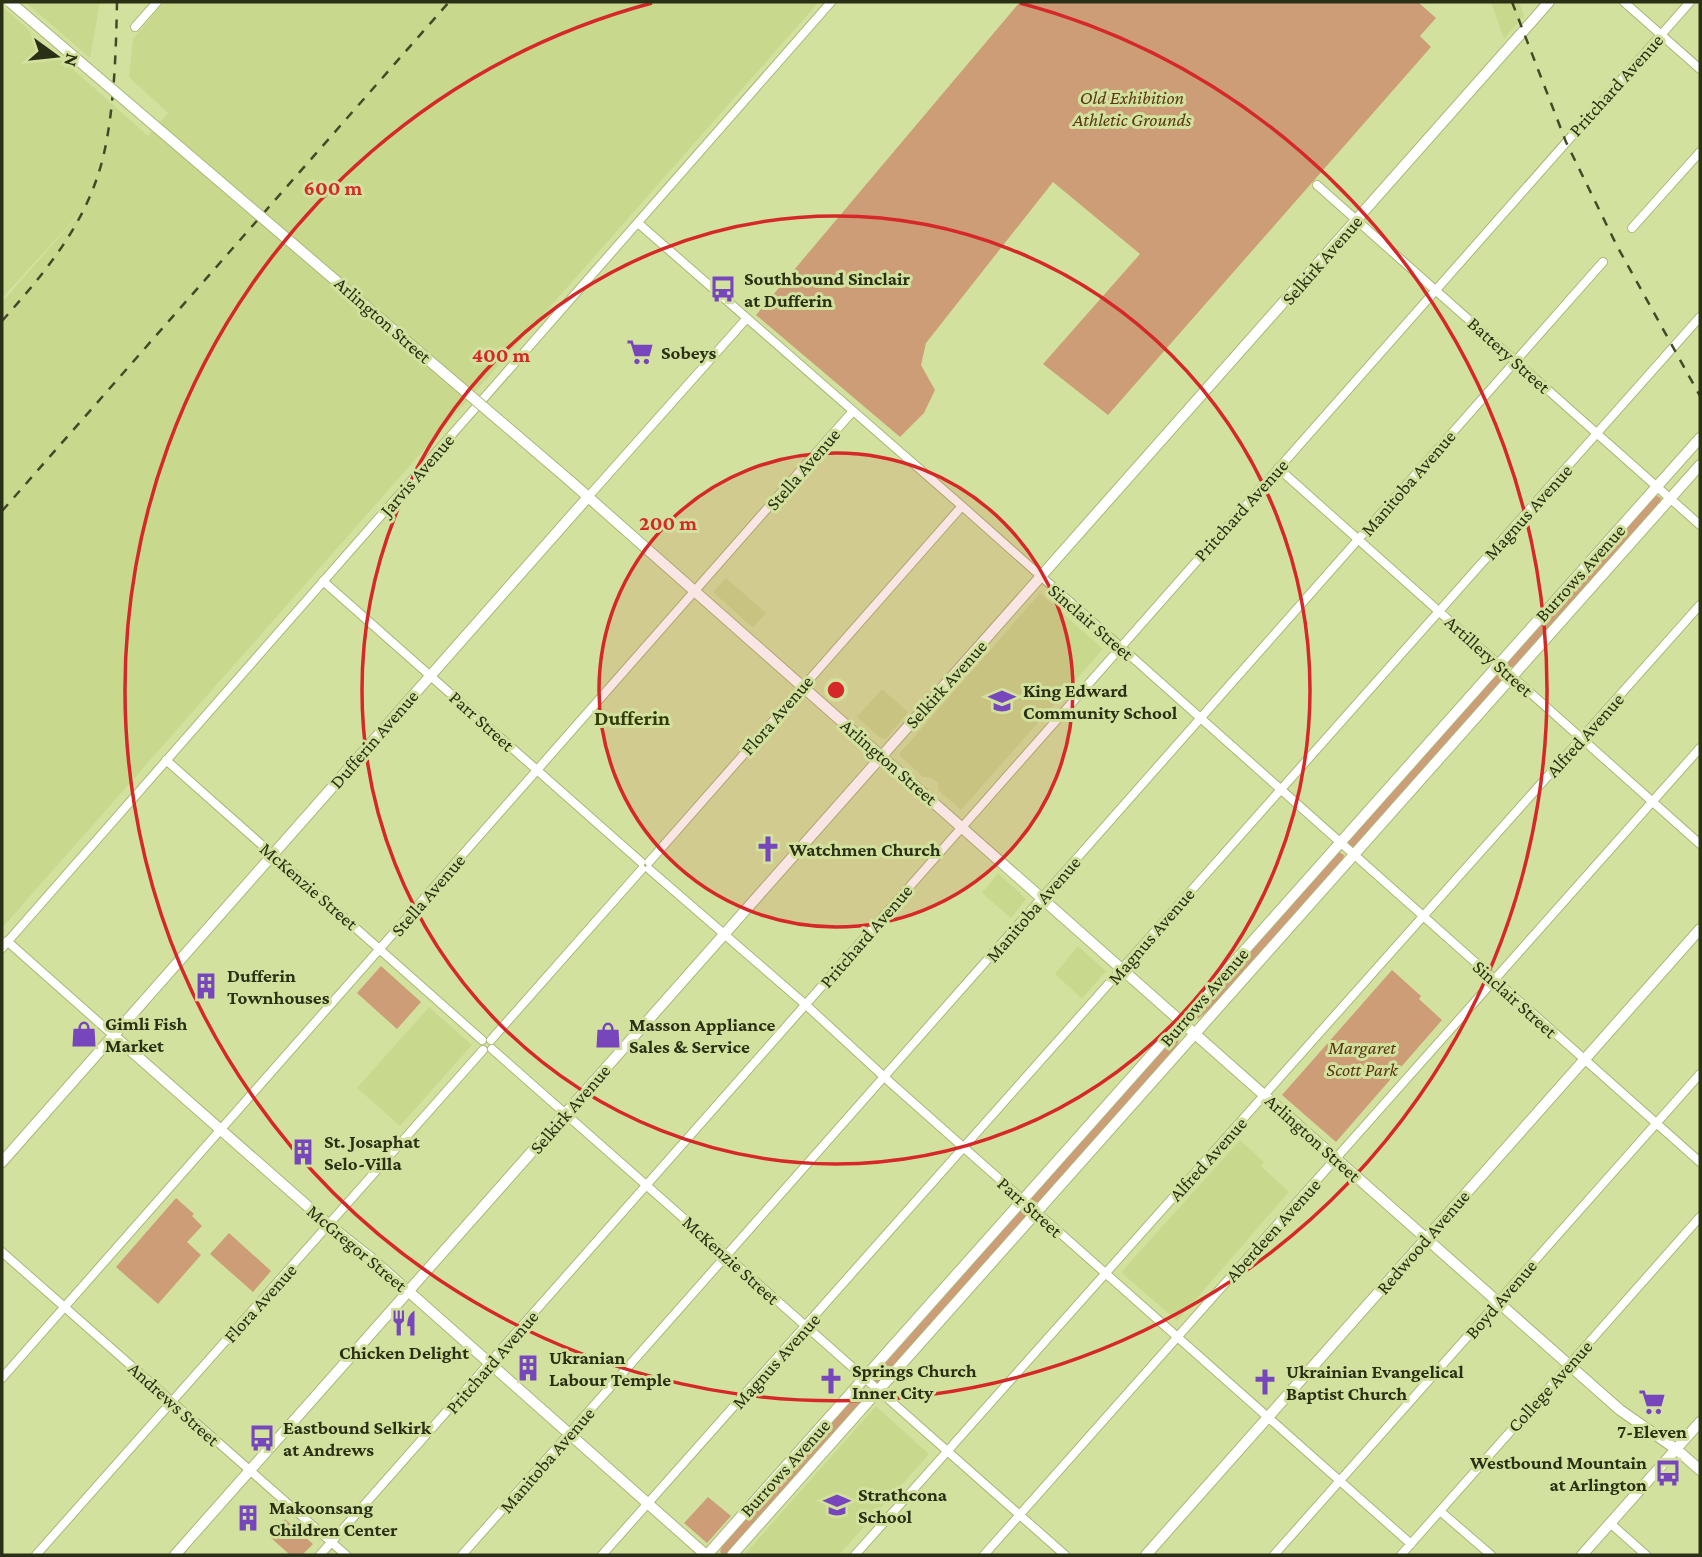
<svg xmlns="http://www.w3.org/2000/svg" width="1702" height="1557" font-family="'Crimson Pro',serif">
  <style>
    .built { fill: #c8d98e }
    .green { fill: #cd9d78 }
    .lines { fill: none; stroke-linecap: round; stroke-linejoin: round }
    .street-casing { stroke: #a8b775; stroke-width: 10 }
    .secondary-casing { stroke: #a8b775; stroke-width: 12 }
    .street { stroke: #fff; stroke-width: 8 }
    .secondary { stroke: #fff; stroke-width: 10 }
    .rail { stroke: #434a29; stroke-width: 2.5; stroke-dasharray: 9 9; stroke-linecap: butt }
    .secondary-bridge-casing { stroke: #a8b775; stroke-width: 12; stroke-linecap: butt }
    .secondary-bridge { stroke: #fff; stroke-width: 10 }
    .ring { fill: none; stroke: #d62828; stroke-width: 3.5 }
    .labels { text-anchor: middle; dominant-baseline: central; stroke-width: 6; stroke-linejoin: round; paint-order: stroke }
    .street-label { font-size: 19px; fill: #2a3015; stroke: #d2e29e }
    .park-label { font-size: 19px; font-style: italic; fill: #5c3614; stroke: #d2e29e }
    .poi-label { font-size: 19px; font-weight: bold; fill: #2a3015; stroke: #d2e29e; text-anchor: start }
    .neighbourhood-label { font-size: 21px; font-weight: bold; fill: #333c08; stroke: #d2e29e }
    .centre { fill: #d62828; stroke: #d2e29e; stroke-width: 3.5 }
    .ring-label { font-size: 21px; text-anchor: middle; font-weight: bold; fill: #d62828; stroke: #d2e29e; stroke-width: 6; stroke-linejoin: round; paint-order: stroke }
  </style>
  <rect width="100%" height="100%" fill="#d2e29e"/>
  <path class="built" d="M 25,2 L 100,2 L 90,58 Z
    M 164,2 L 819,2 L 2,928 L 2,302 L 92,200 L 2,298 L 2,6 L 148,136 L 168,113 L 129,77 L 133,39 Z
    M 1491,2 L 1519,2 L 1524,16 L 1504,39 Z
    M 726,578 L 766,613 L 753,628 L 713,592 Z
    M 1040,593 L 1103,649 L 961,810 L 938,790 L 938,783 L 930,777 L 923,777 L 900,756 L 900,753 Z
    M 882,689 L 908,712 L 886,739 L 879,737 L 857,717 Z
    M 998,873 L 1026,899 L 1011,918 L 982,893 Z
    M 1078,946 L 1106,971 L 1082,999 L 1055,974 Z
    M 429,1007 L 472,1045 L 400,1126 L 357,1088 Z
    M 1240,1140 L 1264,1162 L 1261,1166 L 1289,1192 L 1177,1321 L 1123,1274 L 1123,1270 Z
    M 876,1406 L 929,1454 L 839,1555 L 744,1555 Z"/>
  <path class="green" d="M 1020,2 L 1418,2 L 1436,18 L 1420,36 L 1431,47 L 1108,415 L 1043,364 L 1140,254 L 1053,182 L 926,343 L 921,365 L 935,390 L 924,413 L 900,437 L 756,315 Z
    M 1655,495 L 1661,498 L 1660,503 L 1514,667 L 1507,667 L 1506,663 Z
    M 1497,673 L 1501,674 L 1501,681 L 1356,846 L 1351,847 L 1348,842 Z
    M 1339,852 L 1344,855 L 1343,859 L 1211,1008 L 1198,1019 L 1196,1017 L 1204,1002 Z
    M 381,966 L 421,1002 L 397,1029 L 357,993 Z
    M 1392,970 L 1421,996 L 1419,999 L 1442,1020 L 1336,1142 L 1282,1095 Z
    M 1178,1036 L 1180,1039 L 1174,1050 L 1039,1202 L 1033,1202 L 1031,1198 L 1167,1045 Z
    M 176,1198 L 194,1214 L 192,1216 L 202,1226 L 187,1242 L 201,1255 L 158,1304 L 116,1267 Z
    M 1024,1209 L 1028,1214 L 879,1383 L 875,1381 L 875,1375 L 1020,1211 Z
    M 229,1233 L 271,1271 L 253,1292 L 210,1254 Z
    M 864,1387 L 868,1390 L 869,1394 L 728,1553 L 723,1555 L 720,1552 L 722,1546 Z
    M 708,1497 L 731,1516 L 707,1543 L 684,1523 Z
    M 285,1519 L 313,1544 L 302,1555 L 290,1555 L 269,1536 Z"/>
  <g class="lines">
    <g class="street-casing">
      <path id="street" d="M 1624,2 L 1700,69
        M 135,27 L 157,2
        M 1317,185 L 1700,525
        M 638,223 L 962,506 L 1700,1162
        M 1632,228 L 1700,152
        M 1278,468 L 1700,844
        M 588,497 L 747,318
        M 323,581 L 641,862
        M 166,760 L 482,1040
        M 649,862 L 962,506
        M 649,869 L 806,1005 L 892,1084 L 1411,1544
        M 7,941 L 113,1035
        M 2,948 L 831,2
        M 491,1040 L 642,869
        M 492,1049 L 1065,1555
        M 2,1252 L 346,1555
        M 2,1378 L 853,411
        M 1440,1511 L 1491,1555
        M 1610,1523 L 1646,1555
        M 36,1555 L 483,1050
        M 320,1555 L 1690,2
        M 462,1555 L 1603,262
        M 602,1555 L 1700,317
        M 855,1555 L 1700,605
        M 984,1555 L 1700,748
        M 1274,1555 L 1700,1074
        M 1401,1555 L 1700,1217"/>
    </g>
    <g class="secondary-casing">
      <path id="secondary" d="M 569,480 L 1620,1410 L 1676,1449 L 1700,1470
        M 113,1035 L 329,1225 L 372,1259 L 706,1555
        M 2,1162 L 588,497
        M 175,1555 L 1549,2
        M 707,1555 L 1700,438
        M 732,1555 L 1700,465
        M 1146,1555 L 1700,929
        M 1582,1555 L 1700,1422"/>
    </g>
    <use href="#street" class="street"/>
    <use href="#secondary" class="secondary"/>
    <path class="rail" d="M 1512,2 L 1566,142 L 1617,246 L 1700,396
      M 2,321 C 40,278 78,234 97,178 C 114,130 116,54 117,2
      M 2,511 L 449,2"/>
    <g class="secondary-bridge-casing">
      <path id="secondary-bridge" d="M 10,2 L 569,480"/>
    </g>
    <use href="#secondary-bridge" class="secondary-bridge"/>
  </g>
  <circle cx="836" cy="690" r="237" fill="#d62828" fill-opacity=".12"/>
  <g class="ring">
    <circle cx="836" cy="690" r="237"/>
    <circle cx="836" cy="690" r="474"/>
    <path d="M1020 3A711 711 0 1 1 652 3"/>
  </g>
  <defs>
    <g id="bus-bare" transform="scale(2.1)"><path d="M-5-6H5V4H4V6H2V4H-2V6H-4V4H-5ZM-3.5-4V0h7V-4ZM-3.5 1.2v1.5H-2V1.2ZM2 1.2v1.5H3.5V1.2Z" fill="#7746bd" stroke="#d2e29e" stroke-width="2.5" paint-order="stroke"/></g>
    <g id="supermarket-bare" transform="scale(2.1)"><path d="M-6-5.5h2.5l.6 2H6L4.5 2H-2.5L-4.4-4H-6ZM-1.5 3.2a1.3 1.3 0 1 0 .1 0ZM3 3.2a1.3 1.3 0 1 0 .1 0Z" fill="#7746bd" stroke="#d2e29e" stroke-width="2.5" paint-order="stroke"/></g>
    <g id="school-bare" transform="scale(2.1)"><path d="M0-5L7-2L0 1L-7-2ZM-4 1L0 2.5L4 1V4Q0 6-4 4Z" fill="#7746bd" stroke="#d2e29e" stroke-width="2.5" paint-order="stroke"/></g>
    <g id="church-bare" transform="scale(2.1)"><path d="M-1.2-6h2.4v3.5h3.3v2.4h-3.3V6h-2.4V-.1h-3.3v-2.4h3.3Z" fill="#7746bd" stroke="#d2e29e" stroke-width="2.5" paint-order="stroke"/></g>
    <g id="building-bare" transform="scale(2.1)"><path d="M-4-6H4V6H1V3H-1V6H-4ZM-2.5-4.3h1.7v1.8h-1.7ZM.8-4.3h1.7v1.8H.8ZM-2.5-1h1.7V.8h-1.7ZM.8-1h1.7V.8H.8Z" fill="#7746bd" stroke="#d2e29e" stroke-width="2.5" paint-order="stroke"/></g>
    <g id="shop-bare" transform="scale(2.1)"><path d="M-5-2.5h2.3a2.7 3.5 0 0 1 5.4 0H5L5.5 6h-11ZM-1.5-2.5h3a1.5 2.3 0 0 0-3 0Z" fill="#7746bd" stroke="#d2e29e" stroke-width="2.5" paint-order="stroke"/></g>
    <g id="restaurant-bare" transform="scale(2.1)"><path d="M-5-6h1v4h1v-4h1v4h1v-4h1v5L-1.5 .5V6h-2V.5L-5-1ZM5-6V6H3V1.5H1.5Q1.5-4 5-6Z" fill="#7746bd" stroke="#d2e29e" stroke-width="2.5" paint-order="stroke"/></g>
  </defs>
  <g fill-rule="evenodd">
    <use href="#bus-bare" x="723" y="289"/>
    <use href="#supermarket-bare" x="640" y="352"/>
    <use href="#school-bare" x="1002" y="701"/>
    <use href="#church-bare" x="768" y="849"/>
    <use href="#building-bare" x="206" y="986"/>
    <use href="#shop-bare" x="84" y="1034"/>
    <use href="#shop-bare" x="608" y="1035"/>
    <use href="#building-bare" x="303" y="1152"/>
    <use href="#restaurant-bare" x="404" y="1323"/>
    <use href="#building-bare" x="528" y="1368"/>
    <use href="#church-bare" x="831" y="1381"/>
    <use href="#church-bare" x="1265" y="1382"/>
    <use href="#supermarket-bare" x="1652" y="1402"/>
    <use href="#bus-bare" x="262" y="1438"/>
    <use href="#bus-bare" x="1668" y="1473"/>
    <use href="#school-bare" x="837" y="1505"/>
    <use href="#building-bare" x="248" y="1518"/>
  </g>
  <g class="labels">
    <g class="street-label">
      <text transform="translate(1616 85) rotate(-48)">Pritchard Avenue</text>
      <text transform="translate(1322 260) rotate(-49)">Selkirk Avenue</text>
      <text transform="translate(383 320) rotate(41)">Arlington Street</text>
      <text transform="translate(1509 355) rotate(42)">Battery Street</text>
      <text transform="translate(803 469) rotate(-49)">Stella Avenue</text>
      <text transform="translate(417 475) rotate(-49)">Jarvis Avenue</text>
      <text transform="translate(1408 483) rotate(-49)">Manitoba Avenue</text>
      <text transform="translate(1241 510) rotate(-48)">Pritchard Avenue</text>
      <text transform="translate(1528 512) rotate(-48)">Magnus Avenue</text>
      <text transform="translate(1580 573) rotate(-48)">Burrows Avenue</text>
      <text transform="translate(1091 622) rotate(41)">Sinclair Street</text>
      <text transform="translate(1489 656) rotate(42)">Artillery Street</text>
      <text transform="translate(946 684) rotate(-48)">Selkirk Avenue</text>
      <text transform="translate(777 715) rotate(-49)">Flora Avenue</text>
      <text transform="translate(482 721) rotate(42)">Parr Street</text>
      <text transform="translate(1585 735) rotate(-48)">Alfred Avenue</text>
      <text transform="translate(374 739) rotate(-49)">Dufferin Avenue</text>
      <text transform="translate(889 762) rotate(41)">Arlington Street</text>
      <text transform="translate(309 886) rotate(41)">McKenzie Street</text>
      <text transform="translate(428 895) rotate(-49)">Stella Avenue</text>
      <text transform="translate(1033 909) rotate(-49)">Manitoba Avenue</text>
      <text transform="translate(866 936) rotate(-49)">Pritchard Avenue</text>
      <text transform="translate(1151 936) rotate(-49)">Magnus Avenue</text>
      <text transform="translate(1204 997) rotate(-49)">Burrows Avenue</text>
      <text transform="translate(1515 999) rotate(42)">Sinclair Street</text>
      <text transform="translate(570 1109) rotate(-49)">Selkirk Avenue</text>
      <text transform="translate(1313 1138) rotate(42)">Arlington Street</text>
      <text transform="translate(1208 1159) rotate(-48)">Alfred Avenue</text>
      <text transform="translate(1030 1207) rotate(42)">Parr Street</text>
      <text transform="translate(1273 1230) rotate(-48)">Aberdeen Avenue</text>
      <text transform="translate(1423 1242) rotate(-49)">Redwood Avenue</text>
      <text transform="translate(357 1248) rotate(40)">McGregor Street</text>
      <text transform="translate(731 1260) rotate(42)">McKenzie Street</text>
      <text transform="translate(1501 1299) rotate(-49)">Boyd Avenue</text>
      <text transform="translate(260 1303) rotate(-48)">Flora Avenue</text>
      <text transform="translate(776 1361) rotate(-48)">Magnus Avenue</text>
      <text transform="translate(492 1362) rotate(-49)">Pritchard Avenue</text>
      <text transform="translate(1550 1386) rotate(-48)">College Avenue</text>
      <text transform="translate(174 1404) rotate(42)">Andrews Street</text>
      <text transform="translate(547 1460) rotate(-49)">Manitoba Avenue</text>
      <text transform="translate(785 1468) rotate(-48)">Burrows Avenue</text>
    </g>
    <g class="park-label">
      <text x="1132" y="97">Old Exhibition<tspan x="1132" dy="22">Athletic Grounds</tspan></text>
      <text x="1362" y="1047">Margaret<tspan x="1362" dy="22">Scott Park</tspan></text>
    </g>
    <g class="poi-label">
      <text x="744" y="278">Southbound Sinclair<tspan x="744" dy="22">at Dufferin</tspan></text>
      <text x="661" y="352">Sobeys</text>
      <text x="1023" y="690">King Edward<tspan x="1023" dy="22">Community School</tspan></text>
      <text x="789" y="849">Watchmen Church</text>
      <text x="227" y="975">Dufferin<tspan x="227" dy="22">Townhouses</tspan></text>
      <text x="105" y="1023">Gimli Fish<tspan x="105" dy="22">Market</tspan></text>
      <text x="629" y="1024">Masson Appliance<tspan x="629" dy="22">Sales &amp; Service</tspan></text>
      <text x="324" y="1141">St. Josaphat<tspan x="324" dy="22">Selo-Villa</tspan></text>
      <text x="404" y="1352" text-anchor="middle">Chicken Delight</text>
      <text x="549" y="1357">Ukranian<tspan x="549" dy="22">Labour Temple</tspan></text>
      <text x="852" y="1370">Springs Church<tspan x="852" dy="22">Inner City</tspan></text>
      <text x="1286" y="1371">Ukrainian Evangelical<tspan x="1286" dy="22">Baptist Church</tspan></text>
      <text x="283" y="1427">Eastbound Selkirk<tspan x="283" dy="22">at Andrews</tspan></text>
      <text x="1652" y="1431" text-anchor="middle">7-Eleven</text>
      <text x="1647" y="1462" text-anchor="end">Westbound Mountain<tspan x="1647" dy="22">at Arlington</tspan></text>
      <text x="858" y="1494">Strathcona<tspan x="858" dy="22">School</tspan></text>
      <text x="269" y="1507">Makoonsang<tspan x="269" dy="22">Children Center</tspan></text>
    </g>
    <g class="neighbourhood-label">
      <text x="632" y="718">Dufferin</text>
    </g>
  </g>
  <circle cx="836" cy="690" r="10" class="centre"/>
  <g class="ring-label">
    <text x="333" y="195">600 m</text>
    <text x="501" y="362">400 m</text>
    <text x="668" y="530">200 m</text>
  </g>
  <rect width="1702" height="1557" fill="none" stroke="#2a3015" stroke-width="7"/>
  <g transform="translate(56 56) rotate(105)" stroke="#d2e29e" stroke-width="5" paint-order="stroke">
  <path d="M0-5L12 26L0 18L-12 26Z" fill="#2a3015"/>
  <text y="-10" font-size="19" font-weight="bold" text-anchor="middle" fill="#2a3015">N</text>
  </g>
</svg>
